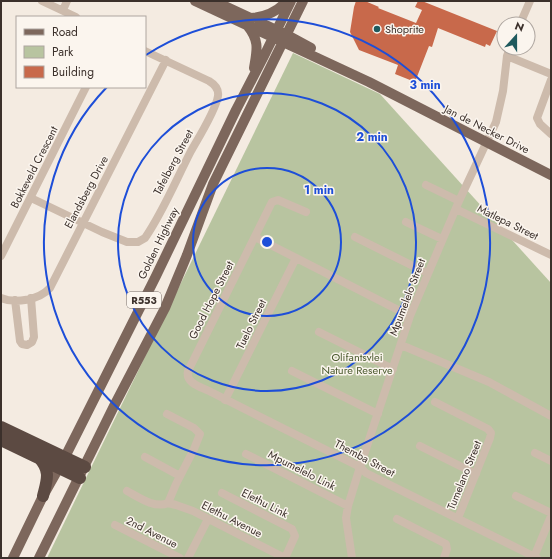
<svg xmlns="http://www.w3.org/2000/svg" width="552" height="559" font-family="Jost,sans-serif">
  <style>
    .green { fill: #b8c4a0 }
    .building { fill: #c8694b }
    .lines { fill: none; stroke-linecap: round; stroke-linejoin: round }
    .minor { stroke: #cdbbac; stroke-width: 8 }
    .major { stroke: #7d675c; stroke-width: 10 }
    .highway { stroke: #5c4a42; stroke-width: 12 }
    .ring { fill: none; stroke: #1d4ed8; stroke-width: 2 }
    .poi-dot { fill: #1f5a5e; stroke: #fbf5ee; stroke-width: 1.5 }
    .labels { text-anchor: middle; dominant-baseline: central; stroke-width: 3; stroke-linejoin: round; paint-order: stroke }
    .shield { fill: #fbf5ee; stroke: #756b66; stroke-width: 1 }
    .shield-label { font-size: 10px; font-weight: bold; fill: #3b302b }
    .poi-label { font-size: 11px; fill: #3b302b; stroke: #fbf5ee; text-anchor: start }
    .street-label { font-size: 11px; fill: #3b302b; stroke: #fbf5ee }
    .park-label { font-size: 11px; fill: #4a5a2e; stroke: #fbf5ee }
    .centre { fill: #1d4ed8; stroke: #fbf5ee; stroke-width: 2 }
    .ring-label { font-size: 12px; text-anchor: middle; font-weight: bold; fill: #1d4ed8; stroke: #fbf5ee; stroke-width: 3; stroke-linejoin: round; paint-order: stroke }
  </style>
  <rect width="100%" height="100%" fill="#f4ebe1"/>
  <path class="green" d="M 293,53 L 380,94 L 551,283 L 551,558 L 47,558 Z"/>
  <path class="building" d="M 356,1 L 365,1 L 379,7 L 378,8 L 416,23 L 422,10 L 415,7 L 418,1 L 422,1 L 497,31 L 490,46 L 486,44 L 485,47 L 438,28 L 432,47 L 429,46 L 415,82 L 395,74 L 398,65 L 359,50 L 350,32 L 354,7 Z"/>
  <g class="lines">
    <path class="minor" d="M 42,1 L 76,17
      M 63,10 L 67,1
      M 520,24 L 530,1
      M 507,56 L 551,74
      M 551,80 L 537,118 L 540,124 L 551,134
      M 426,185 L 459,201
      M 31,198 L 102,232 L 127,242 L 138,242 L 145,238 C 163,212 176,180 191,151 C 199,137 216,110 218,96 C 219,89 214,84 209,81 L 145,51
      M 456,209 L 551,255
      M 306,212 L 278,200 L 272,202 L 188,371 C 185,383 201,387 209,391 L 360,467 L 366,473 L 537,558
      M 406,222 L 442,239
      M 255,237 L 410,316
      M 355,237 L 427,273
      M 1,256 L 86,87
      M 1,298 C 15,304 39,300 50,288 L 166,60
      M 15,300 L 20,341 L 22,344 L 27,345 L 32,342 L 34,337 L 31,298
      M 319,332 L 393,369
      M 401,345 L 489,382 L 551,416
      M 292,371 L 378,414
      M 225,400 L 296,258
      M 435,402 L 488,429 L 491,433 L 490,438 L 458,518
      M 167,414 L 194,428 L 200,434 L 194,449 L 176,484 L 168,503
      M 420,446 L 476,474
      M 535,453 L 551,461
      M 246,454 L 348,506
      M 145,457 L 180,476
      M 127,491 C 138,497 155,509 168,503
      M 222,493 L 292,529 L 295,536 L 285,558
      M 516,496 L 551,513
      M 168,503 L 176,505 L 193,511 L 285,558
      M 397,519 L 446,544 L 447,549 L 444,558
      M 115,525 L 180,558
      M 534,557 L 551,516
      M 188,558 L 208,519
      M 352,558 L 346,518 L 348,506 L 360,467 L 410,316 L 459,201 L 496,122 L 503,91 L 507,56 L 510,48"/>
    <path class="major" d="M 195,1 L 369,82 L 551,175
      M 214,1 L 287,35 L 311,48
      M 251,18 C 266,17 277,12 287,1
      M 247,25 C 260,41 257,50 254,68
      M 13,558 L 43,496 L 65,457 L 156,276 L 236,110 L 264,56 L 291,1
      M 39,558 L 114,406 L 165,308 L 187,255 L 213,184 L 303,1"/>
    <path class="highway" d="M 1,427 L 85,467
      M 1,440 L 80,478
      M 39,458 C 51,471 47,480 43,496"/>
  </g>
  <g class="ring">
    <circle cx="267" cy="242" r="74"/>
    <circle cx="267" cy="242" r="149"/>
    <path d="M146 55A223 223 0 1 1 107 87"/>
  </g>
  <circle class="poi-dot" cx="377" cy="29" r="4"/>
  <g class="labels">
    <rect class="shield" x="127" y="292" width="34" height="16" rx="3"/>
    <g class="shield-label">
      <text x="144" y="300">R553</text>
    </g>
    <g class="poi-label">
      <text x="385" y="29">Shoprite</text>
    </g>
    <g class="street-label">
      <text transform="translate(487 129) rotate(27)">Jan de Necker Drive</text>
      <text transform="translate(173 162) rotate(-62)">Tafelberg Street</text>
      <text transform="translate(34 167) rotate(-63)">Bokkeveld Crescent</text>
      <text transform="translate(86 192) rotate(-62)">Elandsberg Drive</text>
      <text transform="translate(508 222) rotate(26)">Matlepa Street</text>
      <text transform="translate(158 243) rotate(-64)">Golden Highway</text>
      <text transform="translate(407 297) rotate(-69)">Mpumelelo Street</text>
      <text transform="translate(211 300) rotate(-63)">Good Hope Street</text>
      <text transform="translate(251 324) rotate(-64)">Tuelo Street</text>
      <text transform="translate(365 458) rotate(28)">Themba Street</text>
      <text transform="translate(302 470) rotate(27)">Mpumelelo Link</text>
      <text transform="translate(464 475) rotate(-68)">Tumelano Street</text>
      <text transform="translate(265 503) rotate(27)">Elethu Link</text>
      <text transform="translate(232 519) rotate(27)">Elethu Avenue</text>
      <text transform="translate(152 532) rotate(27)">2nd Avenue</text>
    </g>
    <g class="park-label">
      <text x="357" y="357">Olifantsvlei<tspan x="357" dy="13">Nature Reserve</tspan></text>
    </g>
  </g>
  <circle cx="267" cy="242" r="6" class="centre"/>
  <g class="ring-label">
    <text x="425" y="89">3 min</text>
    <text x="372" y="141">2 min</text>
    <text x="319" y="194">1 min</text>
  </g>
  <rect width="552" height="559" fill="none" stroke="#3b302b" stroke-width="4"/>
  <rect x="16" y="16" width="130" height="72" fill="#fbf5ee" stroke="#aea6a0"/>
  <rect x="24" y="29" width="20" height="6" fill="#7d675c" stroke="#aea6a0"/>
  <text x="52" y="36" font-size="12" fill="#3b302b">Road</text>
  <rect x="24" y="46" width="20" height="12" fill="#b8c4a0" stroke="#aea6a0"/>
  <text x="52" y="56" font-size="12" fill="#3b302b">Park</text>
  <rect x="24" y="66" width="20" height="12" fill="#c8694b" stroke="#aea6a0"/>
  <text x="52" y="76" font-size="12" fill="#3b302b">Building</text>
  <g transform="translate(516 36) rotate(21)"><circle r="19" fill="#fbf5ee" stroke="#aea6a0"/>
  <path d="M0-3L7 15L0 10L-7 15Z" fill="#1f5a5e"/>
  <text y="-6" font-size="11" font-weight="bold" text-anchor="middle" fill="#3b302b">N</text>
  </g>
</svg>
